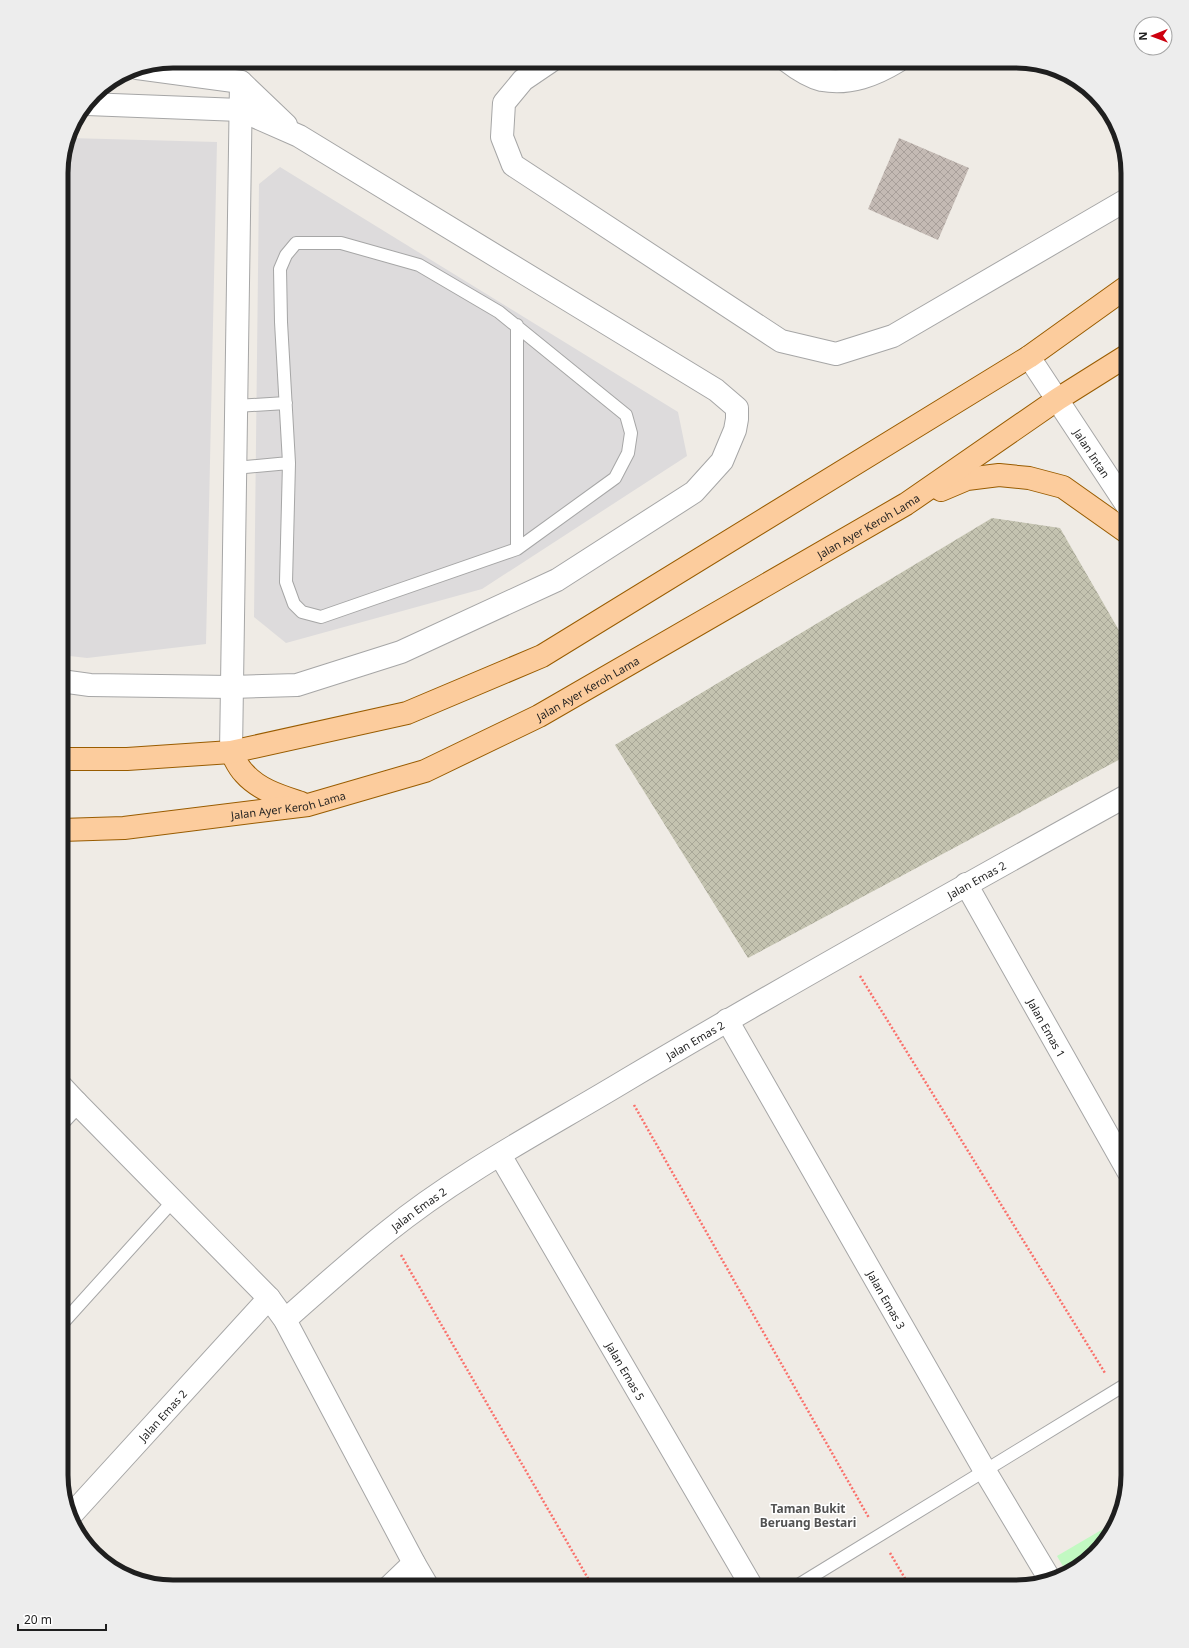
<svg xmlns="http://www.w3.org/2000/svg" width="1189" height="1648" font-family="'Noto Sans',sans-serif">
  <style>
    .residential { fill: #dddbdc }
    .construction { fill: url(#construction-cross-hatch) }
    .park { fill: #c2f9c2 }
    .building { fill: url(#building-cross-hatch) }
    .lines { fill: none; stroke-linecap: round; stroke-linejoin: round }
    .lane-casing { stroke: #a6a6a6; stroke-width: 14 }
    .street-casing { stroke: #a6a6a6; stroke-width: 24 }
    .primary-casing { stroke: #995c00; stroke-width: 24 }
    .path { stroke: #fa706b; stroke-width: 2.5; stroke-dasharray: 2 2; stroke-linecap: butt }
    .lane { stroke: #fff; stroke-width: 12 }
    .street { stroke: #fff; stroke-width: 22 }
    .primary { stroke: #fccc9d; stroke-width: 22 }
    .labels { text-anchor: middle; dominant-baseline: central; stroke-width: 3; stroke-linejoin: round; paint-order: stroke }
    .street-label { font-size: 11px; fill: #1f1f1f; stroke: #fff }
    .neighbourhood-label { font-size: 12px; font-weight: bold; fill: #525252; stroke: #fff }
    .rim { fill: none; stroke: #1f1f1f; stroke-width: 5 }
  </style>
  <defs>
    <pattern id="construction-cross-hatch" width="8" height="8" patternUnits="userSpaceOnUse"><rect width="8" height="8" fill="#c4c3b0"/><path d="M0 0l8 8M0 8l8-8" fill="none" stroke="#a8a797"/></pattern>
    <pattern id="building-cross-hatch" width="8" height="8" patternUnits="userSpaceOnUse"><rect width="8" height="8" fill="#c4bab4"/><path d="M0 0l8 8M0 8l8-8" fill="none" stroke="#a89f9a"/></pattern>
  </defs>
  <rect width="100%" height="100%" fill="#efebe5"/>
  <path class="residential" d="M 69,138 L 217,142 L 206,644 L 87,658 L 61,655 L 61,166 Z
    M 280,167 L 678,412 L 687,456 L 482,589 L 286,643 L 254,617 L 259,184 Z"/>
  <path class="construction" d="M 992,518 L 1060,528 L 1128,646 L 1128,755 L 748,958 L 615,745 Z"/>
  <path class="park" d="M 1115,1522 L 1113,1531 L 1072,1572 L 1067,1573 L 1057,1556 Z"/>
  <path class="building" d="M 899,138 L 969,168 L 938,240 L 868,209 Z"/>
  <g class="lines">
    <g class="lane-casing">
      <path id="lane" d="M 296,243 L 341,243 L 419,265 L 499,312 L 626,415 L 631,433 L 628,453 L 615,478 L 517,549 L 321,617 L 302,612 L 294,604 L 286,582 L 289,463 L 281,322 L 280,269 L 286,255 Z
        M 517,325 L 517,549
        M 236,406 L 286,403
        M 235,468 L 289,463
        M 61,1325 L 173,1201
        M 795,1587 L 1128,1383"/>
    </g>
    <g class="street-casing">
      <g id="street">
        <path d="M 551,61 L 523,80 L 504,103 L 502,137 L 513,165 L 781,341 L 836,354 L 893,336 L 1128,199"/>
        <path d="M 787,61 C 796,68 810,77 822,80 C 850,85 875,75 898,61"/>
        <path d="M 137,68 L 241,82 L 286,125"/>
        <path id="s1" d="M 1029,357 L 1128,507"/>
        <path d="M 61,681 L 90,685 L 231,687 L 297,685 L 401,652 L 557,580 L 694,492 L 722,461 L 735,430 L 737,419 L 737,408 L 716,390 L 299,136 L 240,110 L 87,104"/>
        <path d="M 231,752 L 241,82"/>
        <path id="s2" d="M 966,884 L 1128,1171"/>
        <path id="s3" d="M 727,1020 L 985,1471 L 1049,1578"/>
        <path d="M 61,1086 L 76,1102"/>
        <path d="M 61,1118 L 76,1102 L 269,1298 L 285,1320 L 414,1563 L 428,1587"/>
        <path id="s4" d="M 500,1155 L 752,1587"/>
        <path id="s5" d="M 285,1320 C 319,1290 352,1260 387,1232 C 461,1172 547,1128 628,1079 C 793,981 960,888 1128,795"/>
        <path id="s6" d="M 72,1514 L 269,1298"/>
        <path d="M 389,1587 L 414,1563"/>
      </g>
    </g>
    <g class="primary-casing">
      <g id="primary">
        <path d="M 941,490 L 967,479 L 999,475 L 1029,478 L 1063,487 L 1128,533"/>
        <path d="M 231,752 C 235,759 238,767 244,773 C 259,790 280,796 301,803"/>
        <path d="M 61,759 L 127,759 L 231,752 L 407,713 L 542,656 L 1029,357 L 1128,286"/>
        <path id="s7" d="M 61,830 L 124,828 L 308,805 L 425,771 L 539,716 L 906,504 L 1058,399 L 1128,355"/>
      </g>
    </g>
    <path class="path" d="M 860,976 L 1105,1373
      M 634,1105 L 869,1518
      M 401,1255 L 593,1587
      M 890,1553 L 910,1587"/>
    <use href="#lane" class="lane"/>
    <use href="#street" class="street"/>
    <use href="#primary" class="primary"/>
  </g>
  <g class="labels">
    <g class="street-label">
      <text stroke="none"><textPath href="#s1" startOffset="115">Jalan Intan</textPath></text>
      <text stroke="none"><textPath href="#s7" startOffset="877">Jalan Ayer Keroh Lama</textPath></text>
      <text stroke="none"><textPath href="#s7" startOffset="553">Jalan Ayer Keroh Lama</textPath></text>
      <text stroke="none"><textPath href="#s7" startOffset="229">Jalan Ayer Keroh Lama</textPath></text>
      <text stroke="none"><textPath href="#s5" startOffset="822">Jalan Emas 2</textPath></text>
      <text stroke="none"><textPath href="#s2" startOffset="165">Jalan Emas 1</textPath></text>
      <text stroke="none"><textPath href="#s5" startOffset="498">Jalan Emas 2</textPath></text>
      <text stroke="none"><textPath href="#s5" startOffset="174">Jalan Emas 2</textPath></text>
      <text stroke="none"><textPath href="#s3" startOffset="322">Jalan Emas 3</textPath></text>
      <text stroke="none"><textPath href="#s4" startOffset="250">Jalan Emas 5</textPath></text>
      <text stroke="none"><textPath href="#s6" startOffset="134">Jalan Emas 2</textPath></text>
    </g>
    <g class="neighbourhood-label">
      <text x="808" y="1508">Taman Bukit<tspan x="808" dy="14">Beruang Bestari</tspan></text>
    </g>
  </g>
  <path d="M0 0H1189V1648H0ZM173 68H1016A105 105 0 0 1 1121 173V1475A105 105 0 0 1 1016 1580H173A105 105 0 0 1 68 1475V173A105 105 0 0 1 173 68Z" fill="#ededed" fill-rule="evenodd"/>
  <path class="rim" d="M173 68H1016A105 105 0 0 1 1121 173V1475A105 105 0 0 1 1016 1580H173A105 105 0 0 1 68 1475V173A105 105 0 0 1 173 68Z"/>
  <g transform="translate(1153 36) rotate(269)"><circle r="19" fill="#ffffff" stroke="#a5a5a5"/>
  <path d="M0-3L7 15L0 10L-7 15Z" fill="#cd000e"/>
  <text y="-6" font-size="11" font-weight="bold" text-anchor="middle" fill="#1f1f1f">N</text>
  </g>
  <path d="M18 1624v6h88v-6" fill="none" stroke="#1f1f1f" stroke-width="2"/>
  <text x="24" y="1624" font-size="12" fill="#1f1f1f" stroke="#ffffff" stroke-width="3" paint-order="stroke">20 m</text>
</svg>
